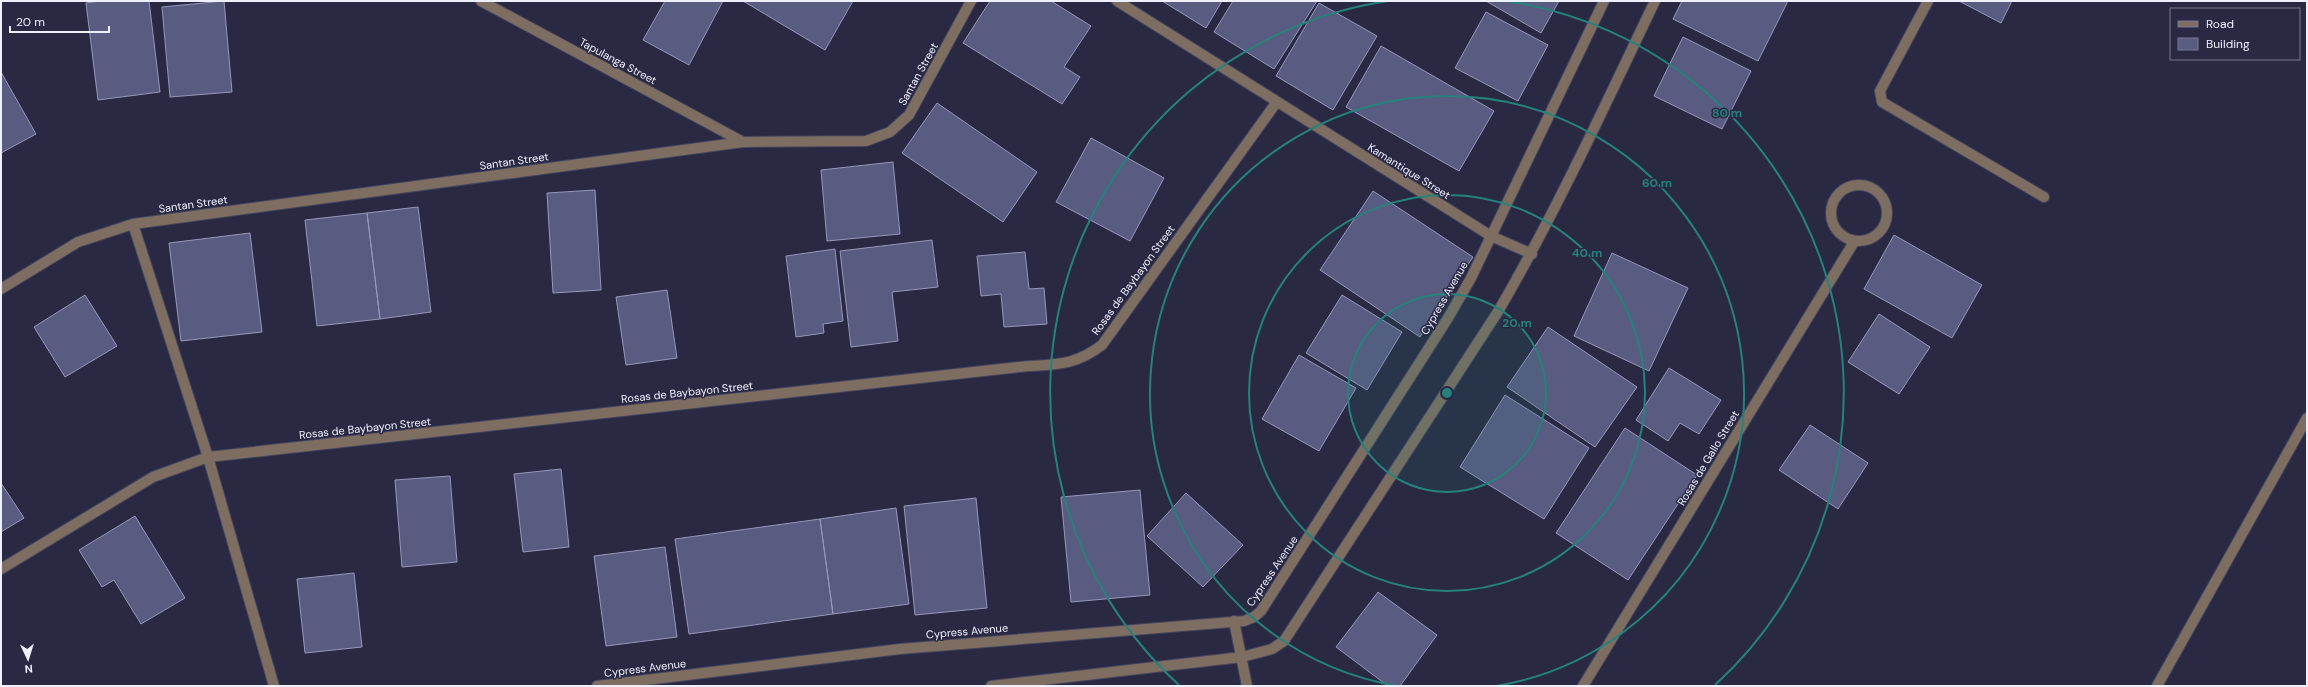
<svg xmlns="http://www.w3.org/2000/svg" width="2308" height="687" font-family="'DM Sans',sans-serif">
  <style>
    .building { fill: #5a5b81; stroke: #9798b9 }
    .lines { fill: none; stroke-linecap: round; stroke-linejoin: round }
    .street-casing { stroke: #45455e; stroke-width: 12 }
    .street { stroke: #7d6e61; stroke-width: 10 }
    .ring { fill: none; stroke: #25827c; stroke-width: 2 }
    .labels { text-anchor: middle; dominant-baseline: central; stroke-width: 3; stroke-linejoin: round; paint-order: stroke }
    .street-label { font-size: 11px; fill: #eff0fe; stroke: #292944 }
    .centre { fill: #25827c; stroke: #292944; stroke-width: 2 }
    .ring-label { font-size: 12px; text-anchor: middle; font-weight: bold; fill: #25827c; stroke: #292944; stroke-width: 3; stroke-linejoin: round; paint-order: stroke }
  </style>
  <rect width="100%" height="100%" fill="#292944"/>
  <path class="building" d="M 101,1 L 149,1 L 160,92 L 98,100 L 86,3 Z
    M 224,1 L 232,92 L 170,97 L 162,7 Z
    M 665,1 L 723,1 L 689,65 L 643,40 Z
    M 743,1 L 853,1 L 825,50 Z
    M 990,1 L 1051,1 L 1091,26 L 1064,67 L 1080,77 L 1062,104 L 963,43 Z
    M 1162,1 L 1222,1 L 1206,28 Z
    M 1233,1 L 1317,1 L 1274,69 L 1214,32 Z
    M 1486,1 L 1559,1 L 1541,33 Z
    M 1682,1 L 1788,1 L 1758,61 L 1673,19 Z
    M 1959,1 L 2012,1 L 2001,23 Z
    M 1319,3 L 1377,36 L 1333,110 L 1276,76 Z
    M 1486,12 L 1548,45 L 1518,101 L 1455,68 Z
    M 1683,37 L 1751,71 L 1722,129 L 1654,96 Z
    M 1381,46 L 1494,111 L 1459,171 L 1346,107 Z
    M 1,72 L 36,134 L 1,153 Z
    M 937,103 L 1037,172 L 1003,222 L 902,153 Z
    M 1091,138 L 1164,178 L 1130,241 L 1056,202 Z
    M 893,162 L 900,234 L 827,241 L 821,170 Z
    M 595,190 L 601,290 L 553,293 L 547,193 Z
    M 1373,191 L 1473,257 L 1420,337 L 1320,270 Z
    M 418,207 L 431,312 L 380,319 L 367,213 Z
    M 367,213 L 380,319 L 317,326 L 305,220 Z
    M 250,233 L 262,332 L 181,341 L 169,243 Z
    M 1894,235 L 1982,285 L 1952,338 L 1864,289 Z
    M 932,240 L 938,287 L 892,292 L 898,341 L 851,347 L 840,251 Z
    M 835,249 L 843,321 L 823,324 L 824,333 L 796,337 L 786,256 Z
    M 1025,252 L 1029,289 L 1044,288 L 1047,324 L 1004,327 L 1001,294 L 981,296 L 977,256 Z
    M 1612,253 L 1688,288 L 1649,371 L 1574,336 Z
    M 667,290 L 677,358 L 626,365 L 616,297 Z
    M 85,295 L 117,346 L 65,377 L 34,327 Z
    M 1342,295 L 1402,332 L 1367,390 L 1306,353 Z
    M 1879,314 L 1930,347 L 1899,394 L 1848,362 Z
    M 1548,327 L 1637,387 L 1595,447 L 1507,387 Z
    M 1299,355 L 1356,388 L 1319,451 L 1262,419 Z
    M 1669,368 L 1721,400 L 1699,434 L 1680,423 L 1668,441 L 1636,420 Z
    M 1505,395 L 1589,448 L 1544,519 L 1460,467 Z
    M 1810,425 L 1868,463 L 1838,509 L 1779,470 Z
    M 1625,428 L 1697,475 L 1628,580 L 1556,533 Z
    M 561,469 L 569,547 L 523,552 L 514,474 Z
    M 450,476 L 457,562 L 402,567 L 395,480 Z
    M 1,483 L 24,518 L 1,532 Z
    M 1140,490 L 1150,595 L 1071,602 L 1061,497 Z
    M 1186,493 L 1243,545 L 1203,587 L 1147,536 Z
    M 976,498 L 987,608 L 915,615 L 904,506 Z
    M 896,508 L 909,604 L 833,614 L 820,519 Z
    M 135,516 L 185,598 L 141,624 L 114,580 L 102,587 L 79,550 Z
    M 820,519 L 833,614 L 689,634 L 675,539 Z
    M 665,547 L 677,637 L 606,646 L 594,556 Z
    M 354,573 L 362,647 L 305,653 L 297,579 Z
    M 1378,592 L 1437,635 L 1400,686 L 1388,686 L 1336,647 Z"/>
  <g class="lines">
    <g class="street-casing">
      <path id="street" d="M 481,1 L 743,142
        M 1117,1 L 1491,236 L 1532,254
        M 1928,1 L 1880,91 L 1882,102 L 2044,197
        M1831 213a28 28 0 1 1 56 0a28 28 0 1 1-56 0Z
        M 133,224 L 208,457 L 274,686
        M 1,289 L 78,242 L 133,224 L 743,142 L 866,141 L 890,132 L 909,115 L 971,1
        M 1,569 L 153,477 L 208,457 L 1019,367 C 1054,364 1073,367 1102,345 L 1276,103
        M 1234,621 L 1247,686
        M 597,686 L 900,649 L 1244,621 L 1254,617 L 1261,611 L 1448,318 L 1471,278 L 1604,1
        M 991,686 L 1242,657 L 1272,649 L 1284,641 L 1499,310 C 1557,210 1605,105 1655,1
        M 1583,686 L 1854,242
        M 2157,686 L 2307,418"/>
    </g>
    <use href="#street" class="street"/>
  </g>
  <circle cx="1447" cy="393" r="99" fill="#25827c" fill-opacity=".12"/>
  <g class="ring">
    <circle cx="1447" cy="393" r="99"/>
    <circle cx="1447" cy="393" r="198"/>
    <path d="M1398 686A297 297 0 1 1 1496 686"/>
    <path d="M1179 685A396 396 0 0 1 1388 1M1506 1A396 396 0 0 1 1715 685"/>
  </g>
  <g class="labels">
    <g class="street-label">
      <text transform="translate(618 61) rotate(28)">Tapulanga Street</text>
      <text transform="translate(918 74) rotate(-61)">Santan Street</text>
      <text transform="translate(514 161) rotate(-8)">Santan Street</text>
      <text transform="translate(1409 171) rotate(32)">Kamantique Street</text>
      <text transform="translate(193 204) rotate(-8)">Santan Street</text>
      <text transform="translate(1133 280) rotate(-54)">Rosas de Baybayon Street</text>
      <text transform="translate(1444 298) rotate(-60)">Cypress Avenue</text>
      <text transform="translate(687 392) rotate(-6)">Rosas de Baybayon Street</text>
      <text transform="translate(365 428) rotate(-6)">Rosas de Baybayon Street</text>
      <text transform="translate(1708 458) rotate(-59)">Rosas de Gallo Street</text>
      <text transform="translate(1272 571) rotate(-56)">Cypress Avenue</text>
      <text transform="translate(967 631) rotate(-5)">Cypress Avenue</text>
      <text transform="translate(645 668) rotate(-7)">Cypress Avenue</text>
    </g>
  </g>
  <circle cx="1447" cy="393" r="6" class="centre"/>
  <g class="ring-label">
    <text x="1727" y="117">80 m</text>
    <text x="1657" y="187">60 m</text>
    <text x="1587" y="257">40 m</text>
    <text x="1517" y="327">20 m</text>
  </g>
  <rect width="2308" height="687" fill="none" stroke="#eff0fe" stroke-width="4"/>
  <rect x="2170" y="8" width="130" height="52" fill="#292944" stroke="#78798e"/>
  <rect x="2178" y="21" width="20" height="6" fill="#7d6e61" stroke="#78798e"/>
  <text x="2206" y="28" font-size="12" fill="#eff0fe">Road</text>
  <rect x="2178" y="38" width="20" height="12" fill="#5a5b81" stroke="#78798e"/>
  <text x="2206" y="48" font-size="12" fill="#eff0fe">Building</text>
  <g transform="translate(28 659) rotate(176)" stroke="#292944" stroke-width="3" paint-order="stroke">
  <path d="M0-3L7 15L0 10L-7 15Z" fill="#eff0fe"/>
  <text y="-6" font-size="11" font-weight="bold" text-anchor="middle" fill="#eff0fe">N</text>
  </g>
  <path d="M10 26v6h99v-6" fill="none" stroke="#eff0fe" stroke-width="2"/>
  <text x="16" y="26" font-size="12" fill="#eff0fe" stroke="#292944" stroke-width="3" paint-order="stroke">20 m</text>
</svg>
